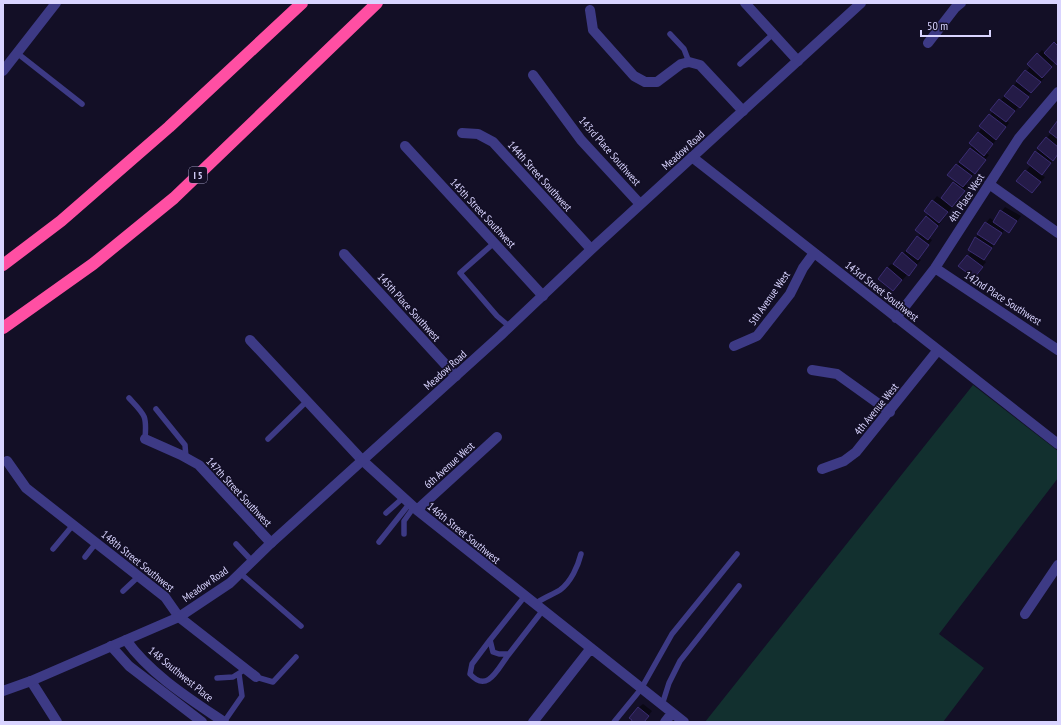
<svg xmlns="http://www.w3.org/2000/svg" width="1061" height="725" font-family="'PT Sans Narrow',sans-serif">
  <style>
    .green { fill: #12302f }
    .shadow { fill: #0007 }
    .building { fill: #241b47; stroke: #3b2d73 }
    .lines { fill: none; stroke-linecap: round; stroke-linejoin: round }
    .service { stroke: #3d3a85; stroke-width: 5.5 }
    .minor { stroke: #3d3a85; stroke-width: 10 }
    .tertiary { stroke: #3d3a85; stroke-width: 10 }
    .motorway { stroke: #ff4fa3; stroke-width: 12 }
    .labels { text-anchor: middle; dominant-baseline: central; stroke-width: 3.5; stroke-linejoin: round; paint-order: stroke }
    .shield { fill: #130f26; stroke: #9e99be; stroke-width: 1 }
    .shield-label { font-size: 10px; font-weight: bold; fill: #d9d4ff }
    .street-label { font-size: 11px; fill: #d9d4ff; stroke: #130f26 }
  </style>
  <rect width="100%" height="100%" fill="#130f26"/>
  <path class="green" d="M 973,385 L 1058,451 L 1058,478 L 939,634 L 984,668 L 943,722 L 705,722 Z"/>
  <path class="shadow" d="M 1058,40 L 1058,63 L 1055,62 L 1042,76 L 1044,78 L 1006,121 L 1009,123 L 986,153 L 989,155 L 965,184 L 968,186 L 929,238 L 932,240 L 918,258 L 921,260 L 893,290 L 887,268 L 891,264 L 893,265 L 921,234 L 926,217 L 929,214 L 925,211 L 937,196 L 941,199 L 956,181 L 949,175 L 973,145 L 978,133 L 993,111 L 992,110 L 1031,66 L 1029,64 L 1042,50 L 1045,53 Z
    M 1058,121 L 1058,154 L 1041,175 L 1045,177 L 1032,192 L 1018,181 L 1031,165 L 1028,162 L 1051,133 Z
    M 1005,207 L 1021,216 L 1009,232 L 1005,229 L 983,260 L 986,262 L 974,277 L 960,266 L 972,251 L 976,238 L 986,223 L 990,218 L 994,221 Z
    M 643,704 L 652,711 L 643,722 L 632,722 L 638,708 Z"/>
  <path class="building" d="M 1054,42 L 1058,46 L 1057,65 L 1044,53 Z
    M 1037,53 L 1052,67 L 1042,78 L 1027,64 Z
    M 1025,70 L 1041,82 L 1031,93 L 1016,81 Z
    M 1013,85 L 1029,97 L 1020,108 L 1004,96 Z
    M 999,99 L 1015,111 L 1006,122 L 990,110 Z
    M 989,114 L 1006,127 L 996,140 L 979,126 Z
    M 1058,120 L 1058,139 L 1049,132 Z
    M 978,132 L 993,144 L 984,156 L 969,143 Z
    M 1046,137 L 1058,147 L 1058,154 L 1053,161 L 1037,148 Z
    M 970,148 L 986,160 L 975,174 L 959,162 Z
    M 1035,151 L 1051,163 L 1042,175 L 1027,163 Z
    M 956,164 L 972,176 L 963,187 L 947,175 Z
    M 1025,170 L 1041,182 L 1032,193 L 1016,181 Z
    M 953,182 L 965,191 L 952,207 L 941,198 Z
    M 932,200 L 948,212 L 939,223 L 924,211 Z
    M 1000,210 L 1017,221 L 1009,233 L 993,222 Z
    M 926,216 L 938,226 L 928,240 L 915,230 Z
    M 985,222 L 1002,233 L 994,245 L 977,234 Z
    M 917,236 L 929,245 L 918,260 L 906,251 Z
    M 975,237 L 992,248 L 984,260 L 968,250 Z
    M 902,252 L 917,265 L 909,276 L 893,264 Z
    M 967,255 L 983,267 L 974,278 L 958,266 Z
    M 887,267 L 902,280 L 893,291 L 878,279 Z
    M 638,707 L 649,716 L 644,722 L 631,722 L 632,720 L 629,718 Z"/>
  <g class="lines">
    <path class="service" d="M 670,34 L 684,49 L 689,62
      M 17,53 L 82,104
      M 740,64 L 773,34
      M 494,243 L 460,273 L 497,316 L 510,327
      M 129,398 C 145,415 147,415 145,439
      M 156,409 L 185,445 L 186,458
      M 268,439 L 307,401
      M 386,513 L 404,497
      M 404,534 L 404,521 L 414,507
      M 379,542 L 410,503
      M 236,544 L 252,561
      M 53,549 L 73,525
      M 85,557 L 96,543
      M 240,573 L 301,626
      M 123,591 L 139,576
      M 525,596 L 490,640 L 493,652 L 499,654 L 509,654 L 543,610
      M 535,604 C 543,598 552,595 560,590 C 571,582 578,566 581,554
      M 490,640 L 472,664 L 470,674 C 488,694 498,668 509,654
      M 256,677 L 273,682 L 296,657
      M 217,678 L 233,677 L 241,672
      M 662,705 L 669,683 L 680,661 L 739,586
      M 224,722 L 242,696 L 239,674
      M 614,722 L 641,689 L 672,634 L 737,554"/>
    <path class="minor" d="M 745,3 L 798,61
      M 590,10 L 593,30 L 634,76 L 645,82 L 657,82 L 681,64 L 689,62 L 700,65 L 743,111
      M 928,43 L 955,8 L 961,3
      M 533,75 L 581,140 L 640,204
      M 462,133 L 478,134 L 493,142 L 591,249
      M 405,146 L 543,296
      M 692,157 L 1058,444
      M 989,184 L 1058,233
      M 344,254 L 456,376
      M 935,268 L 1058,350
      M 896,318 L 935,268 L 1019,138 L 1058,92
      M 250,340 L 362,460 L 417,510 L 684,722
      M 734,346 L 757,336 L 790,294 L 803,268 L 814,253
      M 812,370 L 837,374 L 890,412
      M 145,439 L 181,455 L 199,465 L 271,543
      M 7,461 L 26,488 L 165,597 L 179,617 L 256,677
      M 822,469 L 844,461 L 856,452 L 938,350
      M 417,510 L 497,437
      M 1025,614 L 1058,565
      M 126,640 C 150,674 190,699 224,722
      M 111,646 L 129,666 L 202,722
      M 31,681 L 57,722
      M 533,722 L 591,648
      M 665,722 L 672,713"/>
    <path class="tertiary" d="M 3,71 L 56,3
      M 3,691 L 31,681 L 179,617 L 230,583 L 271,543 L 501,335 L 597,244 L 861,3"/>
    <path class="motorway" d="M 3,265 L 61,221 L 169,127 L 302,3
      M 3,328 L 93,264 L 174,198 L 377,3"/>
  </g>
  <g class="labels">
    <rect class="shield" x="189" y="167" width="18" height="16" rx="3"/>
    <g class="shield-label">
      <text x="198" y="175">I 5</text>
    </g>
    <g class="street-label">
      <text transform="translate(683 150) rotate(-42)">Meadow Road</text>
      <text transform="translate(610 151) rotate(49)">143rd Place Southwest</text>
      <text transform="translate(540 176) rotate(48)">144th Street Southwest</text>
      <text transform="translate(966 198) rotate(-57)">4th Place West</text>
      <text transform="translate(483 213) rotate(47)">145th Street Southwest</text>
      <text transform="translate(882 291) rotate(38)">143rd Street Southwest</text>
      <text transform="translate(769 298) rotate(-55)">5th Avenue West</text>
      <text transform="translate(1003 298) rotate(33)">142nd Place Southwest</text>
      <text transform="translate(409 307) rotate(48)">145th Place Southwest</text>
      <text transform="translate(445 370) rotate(-42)">Meadow Road</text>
      <text transform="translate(876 409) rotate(-51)">4th Avenue West</text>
      <text transform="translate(449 465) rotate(-42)">6th Avenue West</text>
      <text transform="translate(239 492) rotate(47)">147th Street Southwest</text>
      <text transform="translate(464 533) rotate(39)">146th Street Southwest</text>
      <text transform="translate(138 561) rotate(39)">148th Street Southwest</text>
      <text transform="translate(205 584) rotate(-35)">Meadow Road</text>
      <text transform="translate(181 674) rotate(39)">148 Southwest Place</text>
    </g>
  </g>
  <rect width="1061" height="725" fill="none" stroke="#d9d4ff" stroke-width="8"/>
  <path d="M921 30v6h69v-6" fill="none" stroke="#d9d4ff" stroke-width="2"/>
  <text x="927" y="30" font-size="12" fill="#d9d4ff" stroke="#130f26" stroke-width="3" paint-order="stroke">50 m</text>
</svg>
